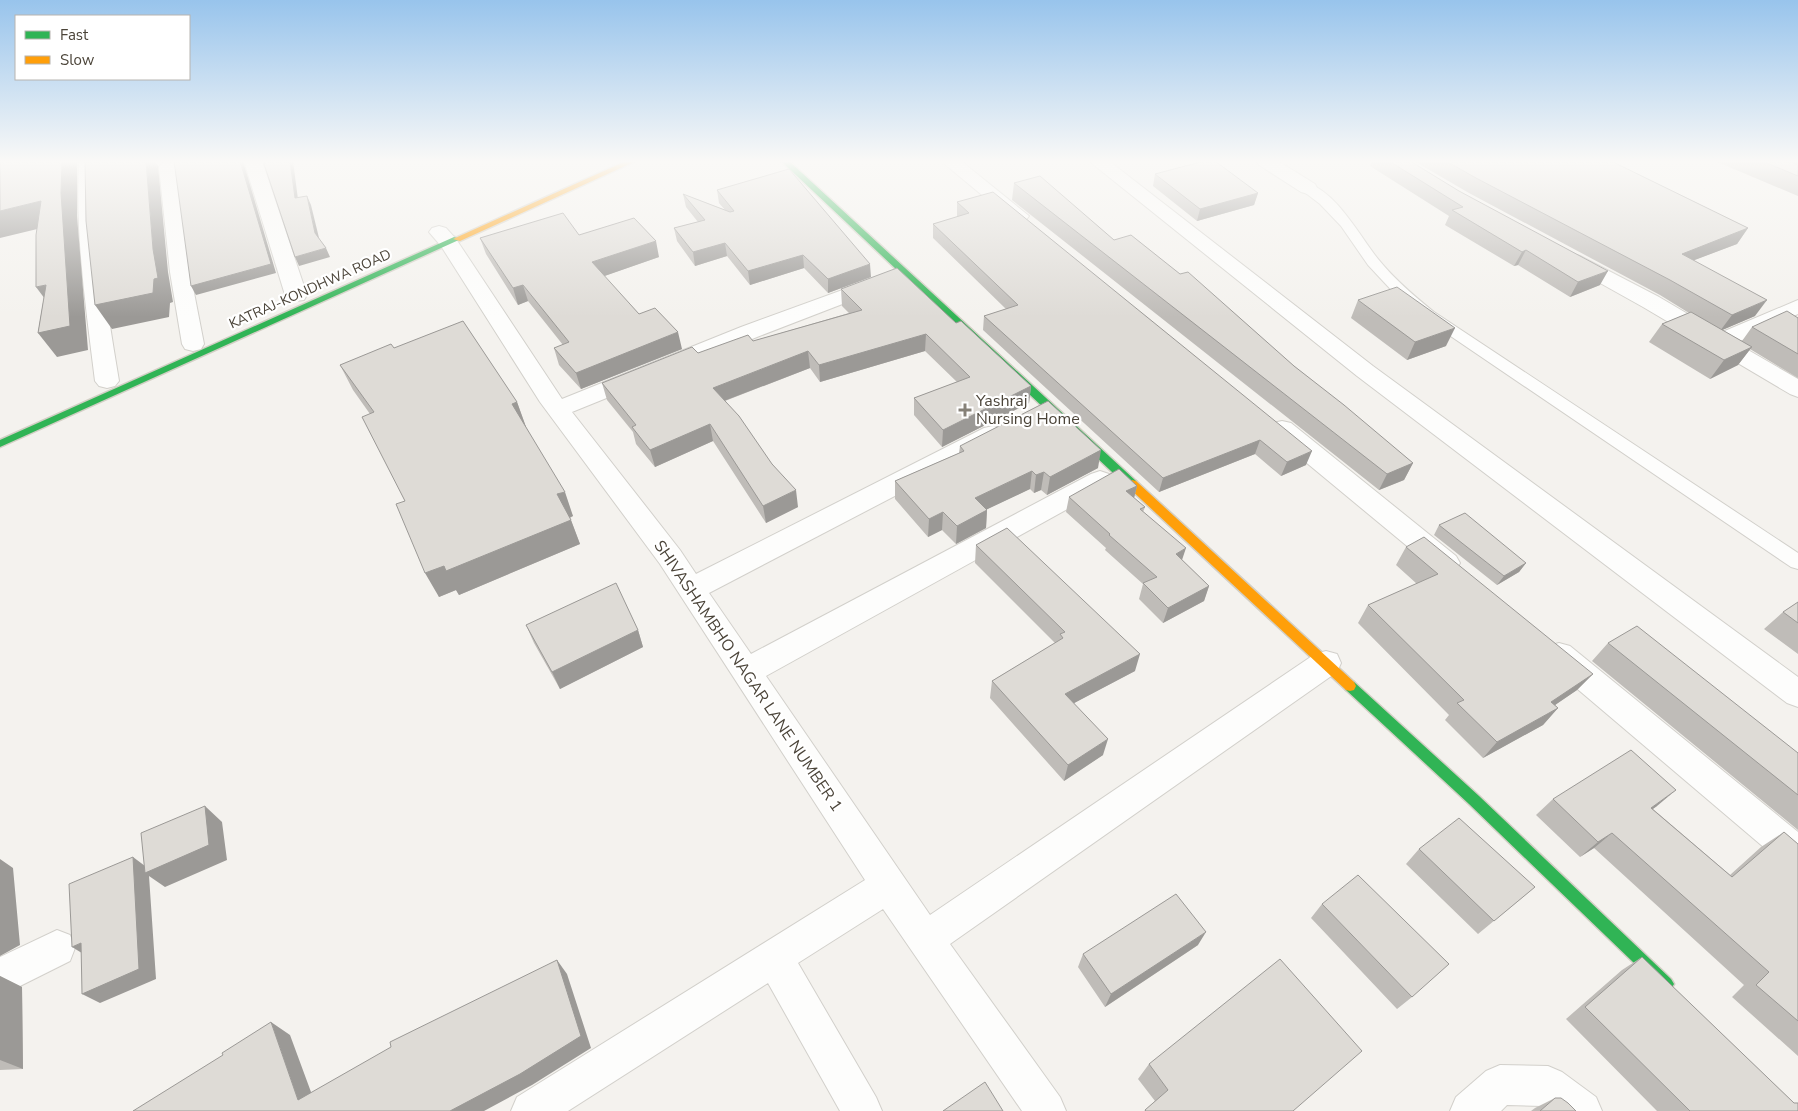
<svg xmlns="http://www.w3.org/2000/svg" width="1798" height="1111" font-family="'Nunito Sans',sans-serif">
  <style>
    .lines { fill: none; stroke-linecap: round; stroke-linejoin: round }
    .lane-casing { stroke: #d2d0cb; stroke-width: 2 }
    .street-casing { stroke: #d2d0cb; stroke-width: 2 }
    .fast-casing { stroke: #d3cfc5; stroke-width: 3 }
    .slow-casing { stroke: #d3cfc5; stroke-width: 3 }
    .lane { fill: #fdfdfc; fill-rule: evenodd }
    .street { fill: #fdfdfc; fill-rule: evenodd }
    .fast { fill: #30b455; fill-rule: evenodd }
    .slow { fill: #ff9f0a; fill-rule: evenodd }
    .wall { fill: #bfbcb8 }
    .shaded-wall { fill: #9b9996 }
    .building { fill: #dedbd6; stroke: #9b9996 }
    .poi-dot { fill: #868178; stroke: #fff; stroke-width: 2 }
    .labels { text-anchor: middle; dominant-baseline: central; stroke-width: 4.5; stroke-linejoin: round; paint-order: stroke }
    .far-street-label { font-size: 14px; fill: #4b4439; stroke: #fff }
    .poi-label { font-size: 16px; fill: #4b4439; stroke: #fff; text-anchor: start }
    .street-label { font-size: 16px; fill: #4b4439; stroke: #fff }
  </style>
  <rect width="100%" height="100%" fill="#f4f2ee"/>
  <g class="lines">
    <g class="lane-casing">
      <path id="lane" d="M 1308,184 C 1336,191 1361,238 1378,259 C 1394,279 1414,296 1434,312 L 1798,553 L 1798,569 L 1791,567 L 1424,318 L 1396,295 L 1368,265 L 1341,226 L 1320,204 L 1303,191 L 1302,188 L 1303,185 Z"/>
    </g>
    <g class="street-casing">
      <path id="street" d="M 79,161 L 97,161 C 94,236 107,308 119,381 L 115,386 L 107,388 L 99,386 L 95,381 C 86,308 75,235 79,161 Z
        M 244,161 L 262,161 L 307,295 L 304,300 L 296,301 L 288,300 L 285,295 Z
        M 941,161 L 961,161 L 1029,216 L 1026,220 L 1019,222 L 1012,220 Z
        M 1089,161 L 1109,161 L 1373,366 L 1798,677 L 1798,707 L 1787,703 L 1357,376 Z
        M 1256,161 L 1278,161 L 1315,184 L 1317,188 L 1315,192 L 1308,194 L 1301,192 L 1259,165 Z
        M 168,162 L 174,163 L 177,167 L 190,272 L 204,344 L 201,349 L 193,351 L 185,349 L 182,344 L 170,272 L 159,167 L 162,163 Z
        M 439,226 L 446,228 L 456,239 L 562,399 L 741,327 L 870,280 L 877,278 L 884,280 L 888,284 L 884,288 L 757,337 L 572,412 L 680,550 L 696,574 L 984,428 L 993,426 L 1002,428 L 1005,434 L 1002,440 L 709,593 L 751,654 L 1091,474 L 1100,471 L 1109,474 L 1113,480 L 1109,486 L 766,676 L 930,915 L 1315,654 L 1326,651 L 1337,654 L 1341,663 L 1337,672 L 950,944 L 1060,1097 L 1066,1111 L 1022,1111 L 883,909 L 798,963 L 876,1097 L 882,1111 L 840,1111 L 768,983 L 568,1111 L 511,1111 L 517,1097 L 865,880 L 660,564 L 540,402 L 441,246 L 429,232 L 432,228 Z
        M 1573,254 L 1580,256 L 1659,297 L 1720,333 L 1798,300 L 1798,314 L 1736,343 L 1798,379 L 1798,397 L 1790,394 L 1643,307 L 1566,264 L 1563,260 L 1566,256 Z
        M 1282,421 L 1291,423 L 1456,556 L 1460,563 L 1456,570 L 1446,574 L 1436,570 L 1273,435 L 1270,429 L 1273,423 Z
        M 1559,643 L 1570,646 L 1798,832 L 1798,870 L 1786,866 L 1548,664 L 1544,655 L 1548,646 Z
        M 57,930 L 70,935 L 75,948 L 70,961 L 0,996 L 0,957 Z
        M 1500,1065 L 1548,1066 L 1562,1072 L 1596,1097 L 1602,1111 L 1548,1111 L 1542,1106 L 1507,1105 L 1501,1111 L 1450,1111 L 1456,1097 L 1486,1071 Z"/>
    </g>
    <g class="fast-casing">
      <path id="fast" d="M 781,161 L 789,161 L 1136,481 L 1137,484 L 1136,487 L 1128,487 Z
        M 454,237 L 461,239 L 0,447 L 0,440 Z
        M 1350,681 L 1354,682 L 1479,796 L 1671,979 L 1674,984 L 1671,989 L 1666,992 L 1661,989 L 1469,804 L 1346,690 L 1344,686 L 1346,682 Z"/>
    </g>
    <g class="slow-casing">
      <path id="slow" d="M 626,161 L 636,161 L 460,241 L 453,239 Z
        M 1132,480 L 1136,481 L 1354,682 L 1356,686 L 1354,690 L 1350,691 L 1346,690 L 1128,487 L 1127,484 Z"/>
    </g>
    <use href="#lane" class="lane"/>
    <use href="#street" class="street"/>
    <use href="#fast" class="fast"/>
    <use href="#slow" class="slow"/>
  </g>
  <path class="wall" d="M 1372,161 L 1410,161 L 1600,285 L 1570,297 L 1518,265 L 1514,266 L 1445,225 L 1449,216 L 1370,166 Z
    M 1414,161 L 1611,161 L 1748,228 L 1737,244 L 1694,260 L 1755,316 L 1722,330 L 1742,341 L 1752,327 L 1798,318 L 1798,378 L 1750,349 L 1738,365 L 1710,379 L 1649,342 L 1662,324 L 1689,313 L 1660,295 L 1469,193 Z
    M 1715,161 L 1762,161 L 1798,176 L 1798,196 Z
    M 1762,161 L 1798,161 L 1798,176 Z
    M 1155,174 L 1258,193 L 1254,205 L 1197,221 L 1153,186 Z
    M 1014,183 L 1114,240 L 1294,366 L 1413,463 L 1404,480 L 1379,490 L 1012,200 Z
    M 717,190 L 871,277 L 828,293 L 804,268 L 750,285 L 727,256 L 695,266 L 677,241 L 674,228 L 698,222 L 686,207 L 683,194 L 725,210 L 719,203 Z
    M 957,202 L 1306,465 L 1281,476 L 1255,454 L 1159,492 L 983,330 L 984,316 L 1006,309 L 933,238 L 933,224 L 958,217 L 957,216 Z
    M 579,235 L 659,257 L 604,276 L 639,314 L 682,349 L 581,389 L 559,365 L 554,348 L 563,345 L 528,301 L 518,305 L 486,254 L 480,238 Z
    M 841,289 L 956,323 L 1031,386 L 1029,403 L 942,447 L 914,415 L 914,398 L 957,382 L 925,351 L 820,382 L 810,368 L 725,401 L 798,507 L 766,523 L 713,441 L 655,467 L 636,444 L 633,432 L 607,400 L 602,383 L 698,353 L 753,341 L 849,313 L 842,306 Z
    M 1358,300 L 1446,346 L 1407,360 L 1351,318 Z
    M 394,348 L 517,402 L 526,427 L 573,516 L 570,518 L 580,544 L 459,595 L 456,590 L 439,597 L 405,501 L 370,414 L 353,390 L 340,365 Z
    M 960,446 L 1098,468 L 1047,495 L 1041,490 L 1034,493 L 1030,489 L 987,509 L 986,528 L 956,544 L 942,530 L 928,537 L 895,499 L 895,481 L 959,453 Z
    M 1137,486 L 1134,498 L 1145,507 L 1143,512 L 1182,560 L 1209,586 L 1204,601 L 1163,623 L 1139,599 L 1143,584 L 1105,550 L 1106,548 L 1066,512 L 1069,497 Z
    M 1439,525 L 1526,563 L 1519,572 L 1497,585 L 1434,535 Z
    M 976,545 L 1135,671 L 1074,703 L 1103,755 L 1064,781 L 990,698 L 992,681 L 1055,643 L 975,563 Z
    M 1406,547 L 1593,674 L 1577,690 L 1555,705 L 1558,708 L 1543,725 L 1483,758 L 1445,720 L 1449,715 L 1358,623 L 1368,605 L 1417,584 L 1396,565 Z
    M 1798,602 L 1798,654 L 1764,629 L 1783,612 Z
    M 526,625 L 638,630 L 643,647 L 560,689 L 534,643 Z
    M 1608,643 L 1798,753 L 1798,830 L 1592,661 Z
    M 1553,799 L 1657,806 L 1653,809 L 1730,875 L 1761,847 L 1784,832 L 1798,844 L 1798,1056 L 1732,997 L 1744,985 L 1594,848 L 1580,857 L 1536,815 Z
    M 1419,849 L 1535,887 L 1478,934 L 1406,864 Z
    M 1322,904 L 1412,997 L 1397,1009 L 1311,918 Z
    M 1198,945 L 1105,1007 L 1078,967 L 1083,954 Z
    M 1642,957 L 1794,1103 L 1798,1111 L 1657,1111 L 1566,1019 L 1622,970 Z
    M 0,976 L 22,987 L 23,1069 L 0,1070 Z
    M 1149,1064 L 1293,1111 L 1144,1111 L 1155,1101 L 1138,1079 Z
    M 1555,1098 L 1576,1111 L 1531,1111 L 1535,1108 Z"/>
  <path class="shaded-wall" d="M 62,161 L 77,161 L 77,216 L 88,350 L 57,357 L 38,333 L 61,193 Z
    M 146,161 L 155,161 L 158,166 L 168,272 L 173,302 L 170,303 L 169,317 L 112,329 L 95,305 L 153,249 Z
    M 240,161 L 243,161 L 276,273 L 196,295 L 191,286 Z
    M 290,161 L 293,161 L 299,207 L 295,198 Z
    M 1258,193 L 1254,205 L 1197,221 L 1200,209 Z
    M 307,196 L 311,205 L 320,242 L 315,233 Z
    M 41,201 L 58,224 L 0,238 L 0,211 Z
    M 1748,228 L 1737,244 L 1671,269 L 1682,254 Z
    M 656,241 L 659,257 L 596,279 L 592,262 Z
    M 725,243 L 727,256 L 695,266 L 693,252 Z
    M 326,248 L 330,257 L 299,266 L 295,257 Z
    M 1526,250 L 1518,265 L 1514,266 L 1522,252 Z
    M 803,255 L 804,268 L 750,285 L 748,271 Z
    M 870,264 L 871,277 L 828,293 L 828,279 Z
    M 1608,271 L 1600,285 L 1570,297 L 1578,282 Z
    M 46,285 L 54,311 L 36,287 Z
    M 523,285 L 528,301 L 518,305 L 513,288 Z
    M 1767,300 L 1755,316 L 1720,331 L 1732,315 Z
    M 1455,328 L 1446,346 L 1407,360 L 1415,342 Z
    M 678,332 L 682,349 L 581,389 L 576,373 Z
    M 926,334 L 925,351 L 820,382 L 819,365 Z
    M 1752,347 L 1738,365 L 1710,379 L 1724,360 Z
    M 808,351 L 810,368 L 716,404 L 713,388 Z
    M 1031,386 L 1029,403 L 942,447 L 943,430 Z
    M 517,402 L 526,427 L 521,429 L 512,404 Z
    M 710,424 L 713,441 L 655,467 L 650,450 Z
    M 1260,440 L 1255,454 L 1159,492 L 1163,478 Z
    M 1101,450 L 1098,468 L 1047,495 L 1050,477 Z
    M 1312,451 L 1306,465 L 1281,476 L 1287,462 Z
    M 1413,463 L 1404,480 L 1379,490 L 1387,474 Z
    M 1032,471 L 1030,489 L 973,516 L 975,498 Z
    M 1044,472 L 1041,490 L 1034,493 L 1036,475 Z
    M 1137,486 L 1133,502 L 1126,491 Z
    M 796,490 L 798,507 L 766,523 L 763,506 Z
    M 565,492 L 573,516 L 566,519 L 557,494 Z
    M 987,510 L 986,528 L 956,544 L 957,526 Z
    M 943,512 L 942,530 L 928,537 L 929,519 Z
    M 571,520 L 580,544 L 459,595 L 456,590 L 439,597 L 425,573 L 444,566 Z
    M 1186,548 L 1181,563 L 1176,554 Z
    M 1526,563 L 1519,572 L 1497,585 L 1504,576 Z
    M 1209,586 L 1204,601 L 1163,623 L 1168,608 Z
    M 638,630 L 643,647 L 560,689 L 552,672 Z
    M 1140,654 L 1135,671 L 1061,710 L 1065,694 Z
    M 1593,674 L 1577,690 L 1536,718 L 1551,702 Z
    M 1558,708 L 1543,725 L 1483,758 L 1497,742 Z
    M 1108,739 L 1103,755 L 1064,781 L 1068,765 Z
    M 1676,790 L 1657,806 L 1632,823 L 1651,808 Z
    M 205,806 L 222,822 L 227,860 L 165,887 L 149,876 L 156,979 L 100,1003 L 82,994 L 133,857 L 149,869 Z
    M 1612,833 L 1594,848 L 1580,857 L 1598,842 Z
    M 0,859 L 13,868 L 20,945 L 0,956 Z
    M 1206,932 L 1198,945 L 1105,1007 L 1111,994 Z
    M 81,943 L 90,958 L 72,947 Z
    M 557,960 L 567,974 L 591,1048 L 532,1085 L 484,1111 L 450,1111 Z
    M 0,976 L 22,987 L 23,1069 L 0,1060 Z
    M 271,1022 L 290,1035 L 318,1111 L 298,1100 Z"/>
  <path class="building" d="M 0,161 L 62,161 L 61,193 L 70,326 L 38,333 L 46,285 L 36,287 L 36,235 L 41,201 L 0,211 Z
    M 85,161 L 146,161 L 153,249 L 158,278 L 154,279 L 153,293 L 95,305 L 86,221 Z
    M 174,161 L 240,161 L 271,264 L 191,286 Z
    M 263,161 L 290,161 L 295,198 L 307,196 L 315,233 L 326,248 L 295,257 Z
    M 1204,161 L 1215,161 L 1258,193 L 1200,209 L 1155,174 Z
    M 1389,161 L 1410,161 L 1459,191 L 1608,271 L 1578,282 L 1526,250 L 1522,252 L 1452,210 L 1463,207 Z
    M 1446,161 L 1611,161 L 1748,228 L 1682,254 L 1767,300 L 1732,315 L 1670,280 L 1476,178 Z
    M 1762,161 L 1789,161 L 1798,165 L 1798,176 Z
    M 789,169 L 870,264 L 828,279 L 803,255 L 748,271 L 725,243 L 693,252 L 674,228 L 705,220 L 683,194 L 730,212 L 734,211 L 717,190 Z
    M 1040,176 L 1114,240 L 1131,235 L 1180,274 L 1188,272 L 1294,366 L 1344,405 L 1413,463 L 1387,474 L 1014,183 Z
    M 993,192 L 1312,451 L 1287,462 L 1260,440 L 1163,478 L 984,316 L 1018,305 L 933,224 L 969,213 L 957,202 Z
    M 563,213 L 579,235 L 634,218 L 656,241 L 592,262 L 639,314 L 655,308 L 678,332 L 576,373 L 554,348 L 569,342 L 523,285 L 513,288 L 480,238 Z
    M 897,268 L 956,323 L 961,321 L 1031,386 L 943,430 L 914,398 L 970,377 L 926,334 L 819,365 L 808,351 L 713,388 L 739,416 L 772,464 L 796,490 L 763,506 L 710,424 L 650,450 L 632,427 L 636,425 L 602,383 L 692,347 L 698,353 L 748,335 L 753,341 L 862,310 L 841,289 Z
    M 1397,287 L 1455,328 L 1415,342 L 1358,300 Z
    M 1787,311 L 1798,318 L 1798,354 L 1752,327 Z
    M 1691,312 L 1752,347 L 1724,360 L 1662,324 Z
    M 463,321 L 517,402 L 512,404 L 565,492 L 557,494 L 571,520 L 446,571 L 444,566 L 425,573 L 396,504 L 405,501 L 362,417 L 374,412 L 340,365 L 391,344 L 394,348 Z
    M 1048,401 L 1101,450 L 1050,477 L 1044,472 L 1036,475 L 1032,471 L 975,498 L 987,510 L 957,526 L 943,512 L 929,519 L 895,481 L 964,451 L 960,446 Z
    M 1119,469 L 1137,486 L 1126,491 L 1145,507 L 1140,509 L 1186,548 L 1176,554 L 1209,586 L 1168,608 L 1143,583 L 1157,577 L 1109,535 L 1110,534 L 1069,497 Z
    M 1465,513 L 1526,563 L 1504,576 L 1439,525 Z
    M 1007,528 L 1140,654 L 1065,694 L 1108,739 L 1068,765 L 992,681 L 1063,638 L 1060,634 L 1065,632 L 976,545 Z
    M 1424,537 L 1593,674 L 1551,702 L 1558,708 L 1497,742 L 1457,703 L 1464,700 L 1368,605 L 1438,574 L 1406,547 Z
    M 616,583 L 638,630 L 552,672 L 526,625 Z
    M 1798,602 L 1798,623 L 1783,612 Z
    M 1637,626 L 1798,753 L 1798,795 L 1608,643 Z
    M 1631,750 L 1676,790 L 1651,808 L 1732,877 L 1784,832 L 1798,844 L 1798,1021 L 1756,985 L 1769,972 L 1612,833 L 1598,842 L 1553,799 Z
    M 205,806 L 209,845 L 145,873 L 141,833 Z
    M 1459,818 L 1535,887 L 1494,921 L 1419,849 Z
    M 133,857 L 139,969 L 82,994 L 81,943 L 72,947 L 69,884 Z
    M 1358,875 L 1449,964 L 1412,997 L 1322,904 Z
    M 1176,894 L 1206,932 L 1111,994 L 1083,954 Z
    M 1642,957 L 1794,1103 L 1798,1103 L 1798,1111 L 1690,1111 L 1585,1007 Z
    M 1280,959 L 1362,1051 L 1293,1111 L 1146,1111 L 1145,1110 L 1168,1090 L 1149,1064 Z
    M 557,960 L 581,1036 L 520,1074 L 450,1111 L 133,1111 L 223,1055 L 222,1053 L 271,1022 L 298,1100 L 391,1047 L 390,1042 Z
    M 985,1082 L 1003,1111 L 943,1111 Z
    M 1555,1098 L 1561,1098 L 1568,1103 L 1576,1111 L 1540,1111 Z"/>
  <linearGradient id="sky" x2="0" y2="1"><stop stop-color="#98c4ec"/><stop offset="0.51" stop-color="#faf9f7"/><stop offset="1" stop-color="#faf9f7" stop-opacity="0"/></linearGradient>
  <rect width="1798" height="317" fill="url(#sky)"/>
  <path class="poi-dot" d="M962.5 402.5h5v5h5v5h-5v5h-5v-5h-5v-5h5z"/>
  <g class="labels">
    <g class="far-street-label">
      <text transform="translate(310 289) rotate(-24)">KATRAJ-KONDHWA ROAD</text>
    </g>
    <g class="poi-label">
      <text x="976" y="401">Yashraj<tspan x="976" dy="18">Nursing Home</tspan></text>
    </g>
    <g class="street-label">
      <text transform="translate(748 676) rotate(56)">SHIVASHAMBHO NAGAR LANE NUMBER 1</text>
    </g>
  </g>
  <rect x="15" y="15" width="175" height="65" fill="#ffffff" stroke="#b7b4b0"/>
  <rect x="25" y="31" width="25" height="8" fill="#30b455" stroke="#b7b4b0"/>
  <text x="60" y="40" font-size="15" fill="#4b4439">Fast</text>
  <rect x="25" y="56" width="25" height="8" fill="#ff9f0a" stroke="#b7b4b0"/>
  <text x="60" y="65" font-size="15" fill="#4b4439">Slow</text>
</svg>
